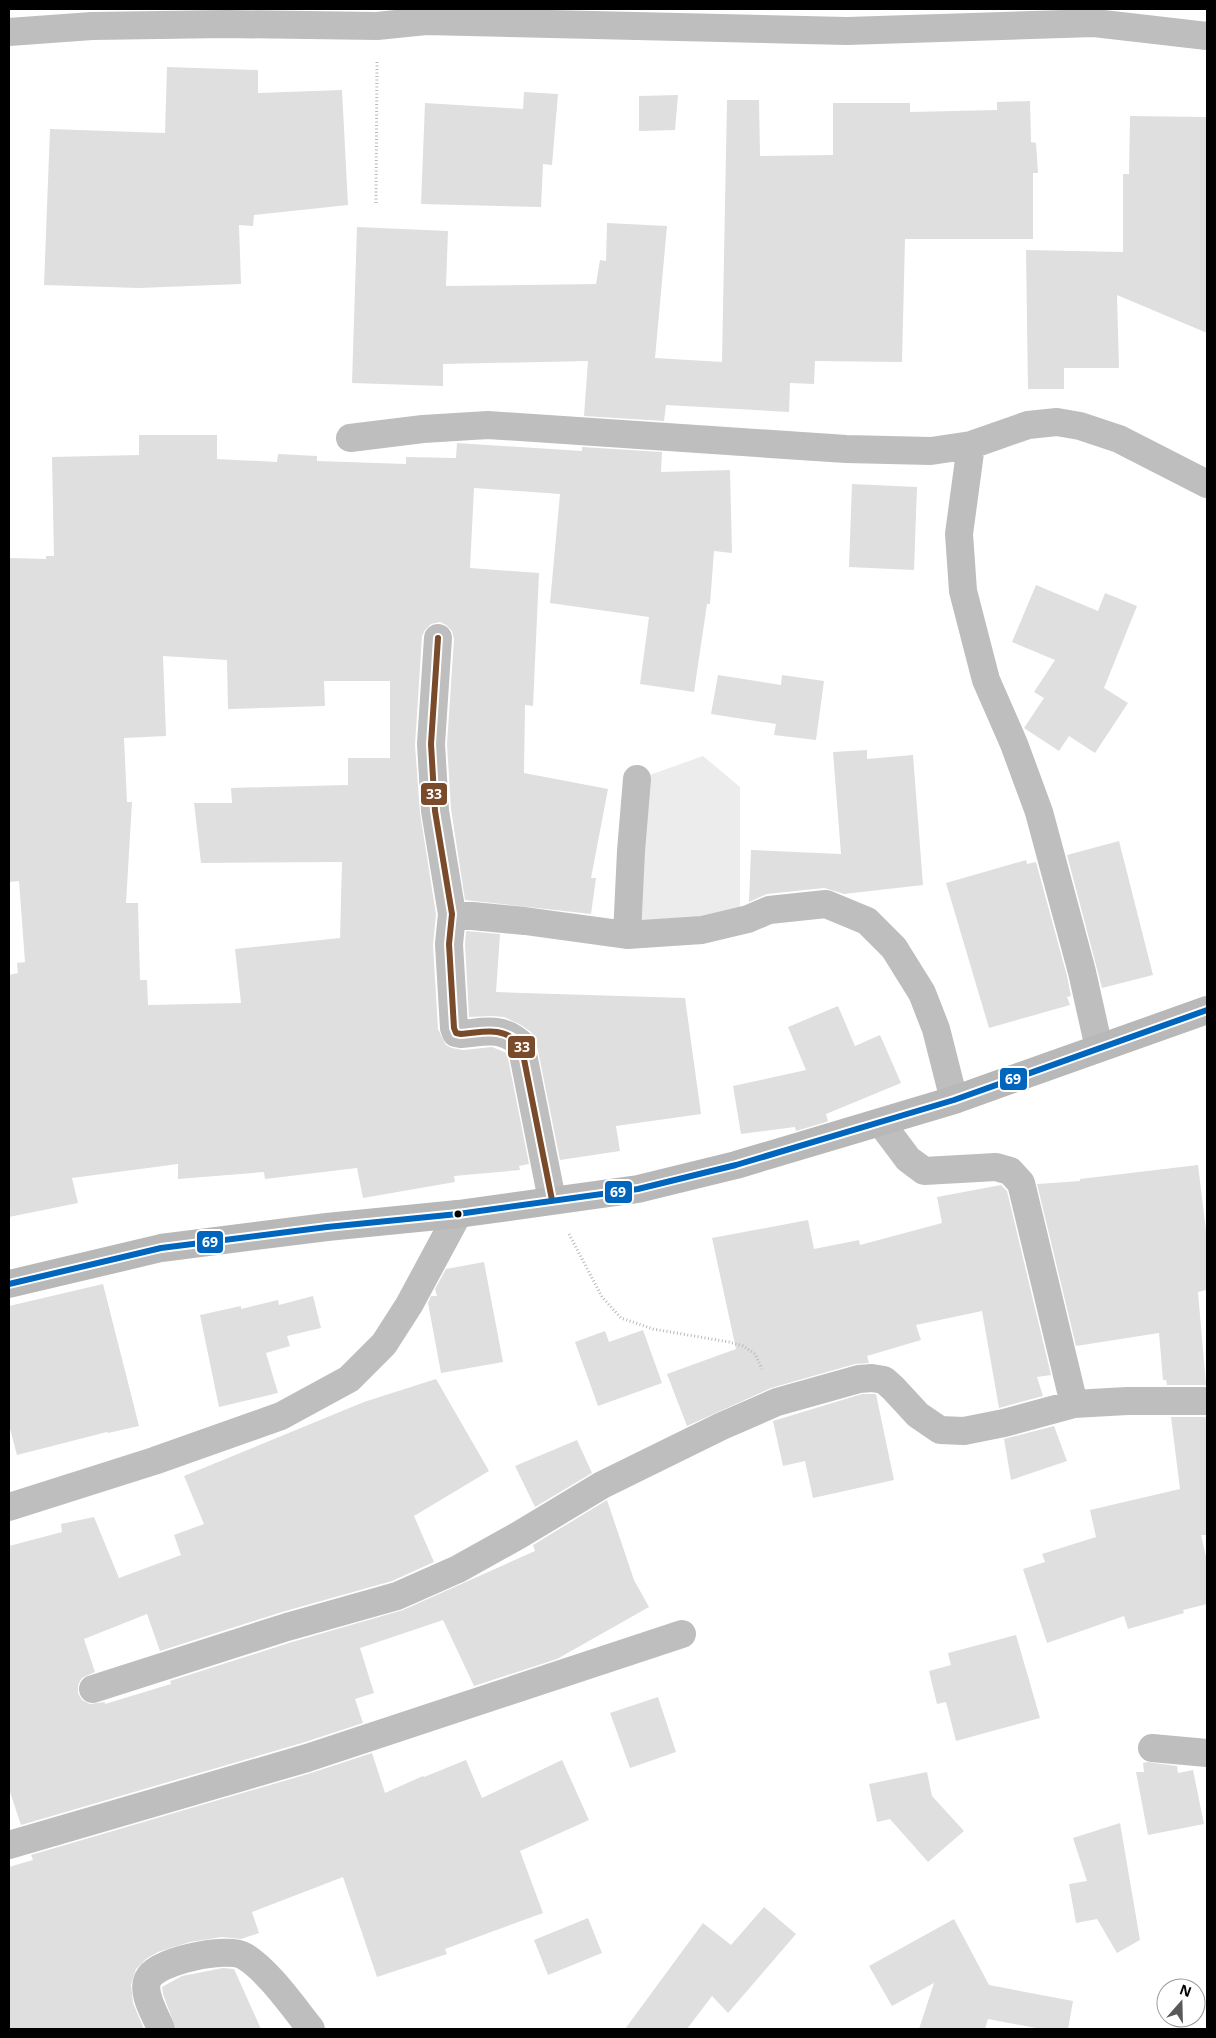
<svg xmlns="http://www.w3.org/2000/svg" width="1216" height="2038" font-family="'Open Sans',sans-serif">
  <style>
    .green { fill: #ececec }
    .building { fill: #dfdfdf; fill-rule: evenodd }
    .lines { fill: none; stroke-linecap: round; stroke-linejoin: round }
    .path { stroke: #b9b9b9; stroke-width: 3; stroke-dasharray: 1 2.5; stroke-linecap: butt }
    .street { stroke: #bebebe; stroke-width: 28 }
    .secondary { stroke: #b8b8b8; stroke-width: 28 }
    .bus-1-casing { stroke: #fff; stroke-width: 10 }
    .bus-2-casing { stroke: #fff; stroke-width: 10 }
    .bus-1 { stroke: #7a4b2a; stroke-width: 6 }
    .bus-2 { stroke: #0065bd; stroke-width: 6 }
    .bus-dot { fill: #000; stroke: #fff; stroke-width: 2 }
    .line-badge { stroke: #fff; stroke-width: 2 }
    .badge-label { font-size: 14px; text-anchor: middle; font-weight: bold; fill: #fff }
  </style>
  <rect width="100%" height="100%" fill="#fff"/>
  <path class="green" d="M 703,756 L 740,787 L 740,917 L 618,942 L 644,777 Z"/>
  <path class="building" d="M 167,67 L 258,70 L 258,93 L 342,90 L 348,205 L 254,215 L 253,226 L 239,225 L 241,284 L 139,288 L 44,285 L 50,129 L 165,133 Z
    M 524,92 L 558,94 L 552,165 L 543,164 L 541,207 L 421,204 L 425,103 L 523,109 Z
    M 678,95 L 675,130 L 639,131 L 639,96 Z
    M 727,100 L 759,100 L 760,156 L 833,155 L 833,103 L 910,103 L 910,112 L 997,110 L 997,102 L 1030,101 L 1031,142 L 1036,143 L 1038,173 L 1033,173 L 1033,239 L 905,239 L 902,362 L 815,361 L 814,384 L 790,383 L 789,412 L 666,405 L 664,421 L 584,416 L 588,361 L 443,364 L 443,386 L 352,383 L 357,227 L 448,231 L 446,286 L 596,284 L 600,260 L 606,261 L 607,223 L 667,226 L 655,358 L 722,362 Z
    M 1130,116 L 1207,117 L 1207,333 L 1117,295 L 1119,368 L 1064,368 L 1064,389 L 1028,389 L 1026,250 L 1123,252 L 1123,174 L 1129,174 Z
    M 139,435 L 217,435 L 217,459 L 277,462 L 278,454 L 317,456 L 317,461 L 406,464 L 406,457 L 456,458 L 457,443 L 582,451 L 582,447 L 662,452 L 661,472 L 730,470 L 732,553 L 714,551 L 710,604 L 707,604 L 694,692 L 640,684 L 649,617 L 550,603 L 560,494 L 474,488 L 470,568 L 539,573 L 533,706 L 525,705 L 524,773 L 608,789 L 591,878 L 596,878 L 591,914 L 465,900 L 451,809 L 447,744 L 454,639 L 452,631 L 446,625 L 440,622 L 431,624 L 425,630 L 422,636 L 415,745 L 420,813 L 436,914 L 433,945 L 438,1029 L 446,1045 L 452,1048 L 463,1050 L 492,1047 L 507,1053 L 529,1164 L 519,1166 L 520,1170 L 454,1176 L 455,1182 L 363,1198 L 357,1168 L 265,1179 L 264,1172 L 178,1179 L 178,1164 L 72,1178 L 78,1203 L 9,1217 L 9,975 L 18,973 L 17,963 L 25,962 L 19,881 L 9,882 L 9,558 L 46,559 L 46,556 L 54,556 L 52,457 L 139,455 ZM 163,656 L 227,660 L 228,709 L 325,706 L 324,681 L 390,681 L 390,758 L 348,758 L 348,785 L 231,788 L 232,803 L 194,803 L 201,863 L 342,862 L 340,938 L 235,949 L 241,1003 L 148,1005 L 147,980 L 140,980 L 138,903 L 126,903 L 132,802 L 127,802 L 124,738 L 166,736 Z
    M 852,484 L 917,487 L 914,570 L 849,567 Z
    M 1036,585 L 1098,611 L 1105,593 L 1137,606 L 1104,688 L 1128,703 L 1095,753 L 1069,736 L 1059,751 L 1024,728 L 1044,698 L 1034,692 L 1055,660 L 1012,642 Z
    M 718,675 L 781,685 L 782,675 L 824,681 L 816,740 L 774,735 L 776,724 L 711,714 Z
    M 867,750 L 867,759 L 913,755 L 923,885 L 844,894 L 824,888 L 767,894 L 749,902 L 751,850 L 841,854 L 833,752 Z
    M 1119,841 L 1153,975 L 1102,988 L 1067,855 Z
    M 1026,860 L 1027,864 L 1036,862 L 1067,976 L 1071,996 L 1067,997 L 1070,1005 L 989,1028 L 946,883 Z
    M 466,931 L 500,934 L 496,992 L 685,998 L 701,1114 L 616,1126 L 620,1151 L 560,1160 L 536,1041 L 531,1032 L 521,1025 L 504,1017 L 492,1016 L 469,1017 L 465,944 Z
    M 838,1006 L 855,1046 L 880,1035 L 901,1083 L 826,1114 L 828,1121 L 826,1122 L 796,1131 L 795,1127 L 741,1134 L 733,1086 L 806,1070 L 788,1027 Z
    M 1198,1165 L 1207,1239 L 1207,1290 L 1198,1292 L 1206,1385 L 1167,1385 L 1166,1380 L 1163,1380 L 1159,1333 L 1076,1346 L 1037,1184 L 1080,1181 L 1080,1179 Z
    M 1001,1185 L 1007,1191 L 1051,1375 L 1037,1377 L 1043,1396 L 999,1408 L 982,1311 L 916,1325 L 921,1340 L 867,1356 L 869,1363 L 855,1364 L 771,1388 L 687,1426 L 667,1374 L 736,1349 L 712,1238 L 808,1220 L 814,1249 L 859,1240 L 860,1245 L 942,1223 L 937,1197 Z
    M 484,1262 L 503,1362 L 441,1373 L 428,1303 L 431,1296 L 437,1296 L 435,1289 L 446,1269 Z
    M 103,1284 L 139,1426 L 108,1433 L 107,1432 L 17,1455 L 9,1425 L 9,1306 Z
    M 313,1296 L 321,1328 L 287,1336 L 290,1346 L 266,1353 L 278,1393 L 219,1407 L 200,1315 L 241,1306 L 241,1309 L 278,1300 L 279,1305 Z
    M 643,1330 L 662,1383 L 598,1406 L 575,1342 L 605,1331 L 609,1342 Z
    M 436,1379 L 489,1471 L 414,1516 L 434,1562 L 392,1581 L 282,1612 L 160,1651 L 147,1614 L 84,1639 L 95,1672 L 82,1678 L 78,1685 L 78,1693 L 82,1700 L 90,1704 L 105,1702 L 105,1704 L 171,1684 L 170,1681 L 292,1642 L 403,1610 L 535,1551 L 533,1545 L 607,1500 L 634,1580 L 649,1607 L 557,1659 L 474,1686 L 443,1620 L 360,1648 L 374,1693 L 355,1699 L 363,1723 L 302,1743 L 21,1825 L 9,1789 L 9,1546 L 62,1532 L 61,1524 L 94,1517 L 119,1578 L 181,1555 L 174,1535 L 204,1524 L 184,1476 L 364,1402 Z
    M 862,1394 L 876,1394 L 894,1480 L 813,1498 L 805,1461 L 783,1466 L 773,1421 Z
    M 1171,1417 L 1207,1417 L 1207,1535 L 1201,1535 L 1207,1561 L 1207,1604 L 1183,1610 L 1184,1613 L 1128,1629 L 1124,1616 L 1047,1643 L 1023,1569 L 1045,1562 L 1042,1554 L 1096,1537 L 1090,1510 L 1180,1489 Z
    M 1054,1426 L 1067,1461 L 1011,1480 L 1004,1439 Z
    M 577,1440 L 592,1473 L 535,1507 L 515,1466 Z
    M 1016,1635 L 1040,1718 L 956,1741 L 946,1702 L 937,1704 L 929,1671 L 951,1665 L 948,1653 Z
    M 658,1697 L 676,1752 L 630,1768 L 610,1713 Z
    M 372,1753 L 385,1793 L 423,1776 L 424,1777 L 466,1760 L 482,1798 L 562,1760 L 589,1820 L 520,1851 L 543,1913 L 445,1949 L 447,1954 L 377,1977 L 343,1877 L 252,1912 L 259,1933 L 241,1939 L 222,1937 L 190,1942 L 158,1952 L 146,1959 L 136,1969 L 131,1985 L 133,2003 L 144,2029 L 9,2029 L 9,1867 L 33,1860 L 31,1855 L 311,1773 Z
    M 1147,1762 L 1177,1766 L 1178,1773 L 1193,1770 L 1204,1824 L 1148,1835 L 1136,1772 L 1144,1772 L 1143,1763 Z
    M 927,1772 L 932,1796 L 964,1831 L 928,1862 L 890,1819 L 877,1822 L 869,1784 Z
    M 1120,1823 L 1140,1940 L 1117,1953 L 1097,1919 L 1076,1923 L 1069,1884 L 1087,1881 L 1073,1838 Z
    M 764,1907 L 796,1934 L 728,2013 L 712,1996 L 687,2029 L 625,2029 L 703,1923 L 731,1945 Z
    M 588,1918 L 602,1953 L 548,1975 L 534,1940 Z
    M 954,1919 L 989,1985 L 1073,2001 L 1068,2029 L 1041,2029 L 988,2019 L 985,2029 L 919,2029 L 934,1983 L 892,2006 L 869,1966 Z
    M 223,1968 L 234,1969 L 261,2029 L 176,2029 L 163,1994 L 162,1987 L 182,1976 Z"/>
  <g class="lines">
    <path class="path" d="M 376,203 L 377,62
      M 569,1234 L 602,1297 L 621,1318 L 653,1329 L 729,1342 L 743,1346 L 755,1354 L 762,1369"/>
    <path class="street" d="M 9,32 L 92,26 L 226,24 L 377,26 L 426,21 L 847,31 L 1094,23 L 1207,36
      M 350,438 L 423,429 L 488,425 L 846,449 L 931,451 L 971,445 L 1028,425 L 1057,422 L 1080,426 L 1119,439 L 1207,484
      M 971,445 L 959,534 L 963,591 L 986,680 L 1014,744 L 1039,812 L 1082,972 L 1099,1048
      M 438,638 L 431,744 L 435,811 L 452,914 L 449,944 L 454,1028 L 456,1033 L 461,1034 C 485,1032 501,1026 521,1044 L 552,1200
      M 637,779 L 631,851 L 627,935 L 702,930 L 748,919 L 769,910 L 826,904 L 867,921 L 894,948 L 922,993 L 936,1029 L 954,1100
      M 452,914 L 525,921 L 627,935
      M 881,1123 L 908,1159 L 924,1171 L 996,1167 L 1010,1171 L 1021,1183 L 1074,1404
      M 9,1507 L 154,1461 L 281,1416 L 349,1379 L 384,1344 L 409,1305 L 458,1214
      M 93,1689 L 287,1627 L 397,1596 L 458,1569 L 519,1535 L 602,1485 L 722,1426 L 777,1402 L 859,1379 L 872,1378 L 884,1380 L 893,1388 L 918,1415 L 940,1430 L 964,1431 L 1004,1423 L 1074,1404 L 1127,1401 L 1207,1401
      M 1152,1748 L 1207,1753
      M 9,1845 L 307,1758 L 682,1634
      M 161,2029 C 156,2015 141,1994 148,1979 C 156,1961 227,1946 244,1956 C 267,1969 294,2008 311,2029"/>
    <path class="secondary" d="M 9,1284 L 161,1248 L 327,1227 L 458,1214 L 638,1189 L 736,1165 L 954,1100 L 1207,1010"/>
    <g class="bus-1-casing">
      <path id="bus-1" d="M 438,638 L 431,744 L 435,811 L 452,914 L 449,944 L 454,1028 L 456,1033 L 461,1034 C 485,1032 501,1026 521,1044 L 552,1200"/>
    </g>
    <g class="bus-2-casing">
      <path id="bus-2" d="M 9,1284 L 161,1248 L 327,1227 L 458,1214 L 638,1189 L 736,1165 L 954,1100 L 1207,1010"/>
    </g>
    <use href="#bus-1" class="bus-1"/>
    <use href="#bus-2" class="bus-2"/>
  </g>
  <circle class="bus-dot" cx="458" cy="1214" r="4.5"/>
  <g class="line-badge">
    <rect x="420" y="782" width="28" height="24" rx="5" fill="#7a4b2a"/>
    <rect x="507" y="1035" width="29" height="24" rx="5" fill="#7a4b2a"/>
    <rect x="999" y="1067" width="29" height="24" rx="5" fill="#0065bd"/>
    <rect x="604" y="1180" width="29" height="24" rx="5" fill="#0065bd"/>
    <rect x="196" y="1230" width="28" height="24" rx="5" fill="#0065bd"/>
  </g>
  <g class="badge-label">
    <text x="434" y="799">33</text>
    <text x="522" y="1052">33</text>
    <text x="1013" y="1084">69</text>
    <text x="618" y="1197">69</text>
    <text x="210" y="1247">69</text>
  </g>
  <rect width="1216" height="2038" fill="none" stroke="#000000" stroke-width="20"/>
  <g transform="translate(1181 2003) rotate(20)"><circle r="24" fill="#ffffff" stroke="#999999"/>
  <path d="M0-4L9 19L0 12L-9 19Z" fill="#595959"/>
  <text y="-8" font-size="14" font-weight="bold" text-anchor="middle" fill="#000000">N</text>
  </g>
</svg>
